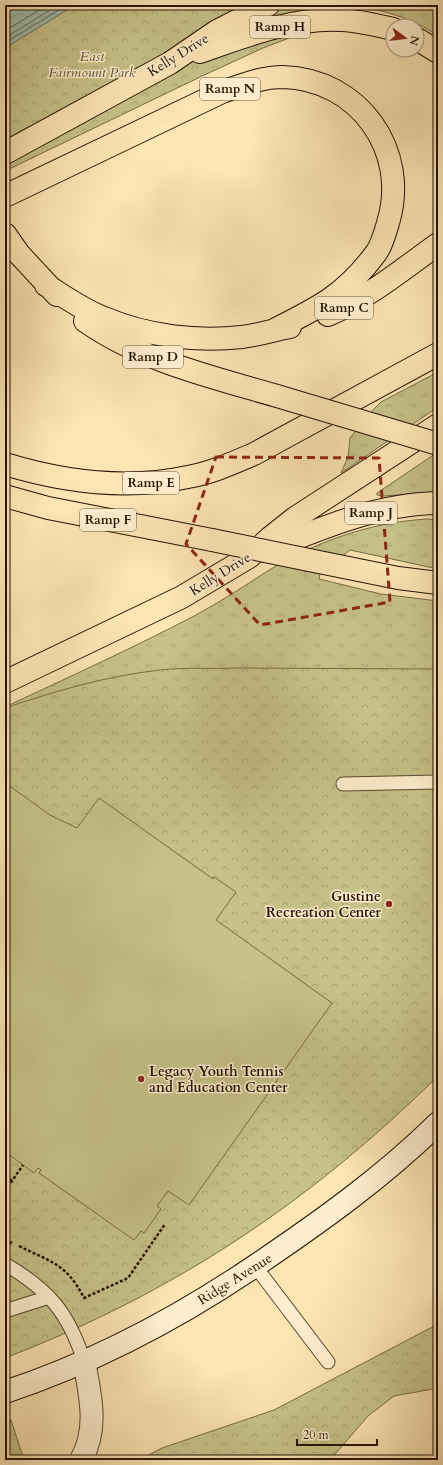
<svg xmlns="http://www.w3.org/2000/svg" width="443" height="1465" font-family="Cardo,serif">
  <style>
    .grass { fill: url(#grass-tufts); stroke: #756a44 }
    .forest { fill: url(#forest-crowns); stroke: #756a44 }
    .garden { fill: #c6c289; stroke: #756a44 }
    .water { fill: url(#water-waves); stroke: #6e7a67 }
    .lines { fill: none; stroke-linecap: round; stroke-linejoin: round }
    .shore { stroke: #626956; stroke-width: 1 }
    .lane-casing { stroke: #5a482d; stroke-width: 15 }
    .street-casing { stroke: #5a482d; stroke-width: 24 }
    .secondary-casing { stroke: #241300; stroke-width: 24 }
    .primary-casing { stroke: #241300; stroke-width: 24 }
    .path { stroke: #241300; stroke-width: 2.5; stroke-dasharray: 3 2; stroke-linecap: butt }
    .lane { stroke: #feeece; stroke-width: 13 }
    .street { stroke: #feeece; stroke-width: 22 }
    .secondary { stroke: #feeece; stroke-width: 22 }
    .primary { stroke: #fde5b4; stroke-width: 22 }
    .primary-bridge-casing { stroke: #241300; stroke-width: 24; stroke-linecap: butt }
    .primary-bridge { stroke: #fde5b4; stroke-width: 22 }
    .marked { fill: none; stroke: #8f2418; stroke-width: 3; stroke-dasharray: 8 5; stroke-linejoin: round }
    .poi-dot { fill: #8f2418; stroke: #feeece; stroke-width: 1.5 }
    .labels { text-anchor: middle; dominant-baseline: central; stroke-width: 3; stroke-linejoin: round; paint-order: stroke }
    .shield { fill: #feeece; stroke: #65553e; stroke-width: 1 }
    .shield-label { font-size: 13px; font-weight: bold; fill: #241300 }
    .street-label { font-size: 14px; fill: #241300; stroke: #feeece }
    .park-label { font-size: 14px; font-style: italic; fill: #5d5030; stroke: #feeece }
    .poi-label { font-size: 14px; font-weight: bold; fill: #241300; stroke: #feeece; text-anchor: end }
  </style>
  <defs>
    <pattern id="grass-tufts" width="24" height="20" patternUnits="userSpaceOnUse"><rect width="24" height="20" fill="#c6c289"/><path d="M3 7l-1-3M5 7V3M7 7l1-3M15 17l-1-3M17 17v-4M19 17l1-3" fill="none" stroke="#aaa674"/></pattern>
    <pattern id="forest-crowns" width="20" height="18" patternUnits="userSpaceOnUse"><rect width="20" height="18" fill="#c6c289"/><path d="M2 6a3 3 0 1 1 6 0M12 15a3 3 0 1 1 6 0" fill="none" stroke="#aaa674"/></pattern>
    <pattern id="water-waves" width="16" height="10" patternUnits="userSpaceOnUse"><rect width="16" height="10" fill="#9fbfac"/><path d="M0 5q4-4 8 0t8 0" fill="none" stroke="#89a392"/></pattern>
  </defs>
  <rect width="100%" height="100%" fill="#fde5b4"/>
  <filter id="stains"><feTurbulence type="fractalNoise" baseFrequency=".005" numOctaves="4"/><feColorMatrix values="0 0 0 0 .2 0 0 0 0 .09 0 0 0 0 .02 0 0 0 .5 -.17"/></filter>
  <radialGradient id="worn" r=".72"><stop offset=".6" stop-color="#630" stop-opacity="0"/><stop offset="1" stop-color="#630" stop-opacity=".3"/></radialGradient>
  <path class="grass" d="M 340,5 L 438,5 L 438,36 C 409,16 375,7 340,5 Z
    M 438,372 L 438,407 L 341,473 L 348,457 L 350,438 L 366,417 L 381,402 Z
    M 438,452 L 438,487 L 435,487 L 435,492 L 384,496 L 377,495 L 377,493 Z
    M 428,519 L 438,520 L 438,569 L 350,550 L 320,574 L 319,579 L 381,594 L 438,601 L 438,672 L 5,716 L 5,707 C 69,677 133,648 196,615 C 220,602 243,587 266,572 C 315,542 370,522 428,519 Z"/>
  <path class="forest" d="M 75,5 L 309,5 L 303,8 L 297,35 L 263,48 L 200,77 L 5,171 L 5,48 Z
    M 239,668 L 438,669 L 438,1076 C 309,1203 174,1293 5,1358 L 5,708 C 56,691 106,676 160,670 C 186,667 213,669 239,668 Z
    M 438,1324 L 438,1384 L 433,1389 L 394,1396 L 368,1416 L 330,1460 L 139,1460 L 162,1448 L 274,1410 Z
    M 11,1420 L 24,1460 L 5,1460 L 5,1422 Z"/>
  <path class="garden" d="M 8,785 L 50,815 L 77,828 L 99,798 L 213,879 L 214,877 L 236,892 L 216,920 L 332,1003 L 189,1205 L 168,1191 L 157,1206 L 161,1209 L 144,1233 L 141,1231 L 134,1240 L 39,1173 L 41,1170 L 38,1168 L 34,1173 L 11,1156 L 5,1156 L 5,789 Z"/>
  <path class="water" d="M 5,5 L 75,5 L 5,48 Z"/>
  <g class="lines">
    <path class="shore" d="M 5,31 L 47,5
      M 5,38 L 58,5
      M 5,43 L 67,5"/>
    <g class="lane-casing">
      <path id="lane" d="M 343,784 L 438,782
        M 5,1264 C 49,1290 68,1312 84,1361
        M 255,1266 L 328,1362
        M 5,1311 L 49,1297"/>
    </g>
    <g class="street-casing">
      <path id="street" d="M 81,1460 C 99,1428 90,1395 84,1361"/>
    </g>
    <g class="secondary-casing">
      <path id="secondary" d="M 5,1392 C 93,1363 178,1318 255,1266 C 320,1222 382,1178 438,1123"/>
    </g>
    <g class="primary-casing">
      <path id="primary" d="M 417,39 L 438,52
        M 200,52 C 245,36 294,17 342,20 C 360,21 376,25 393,29
        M 5,153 L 170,63 L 217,31 L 268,5
        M 5,196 L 222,92 C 242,85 261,77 283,77 C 359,79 410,151 388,223 C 385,233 382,245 376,253 C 346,294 320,307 276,329
        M 5,234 L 19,254 L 57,295
        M 46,285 C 65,297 83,310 104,318 C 147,336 196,342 242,337 C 258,335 274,330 290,327
        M 328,315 C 368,298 403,269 438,244
        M 85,321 C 142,361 212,377 277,396
        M 5,464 C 64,482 127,490 188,477 C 211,473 233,463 254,454 L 438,354
        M 5,496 L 48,508 L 212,540
        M 265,551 C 321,528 377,504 438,503
        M 309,560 L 398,578 L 438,583
        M 5,682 L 182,597 L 249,557 L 271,537 L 295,518 L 438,425"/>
    </g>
    <path class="path" d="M 5,1179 L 12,1180
      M 5,1191 L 23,1165
      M 5,1240 L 12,1243
      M 19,1246 C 51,1262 67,1264 84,1298 L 128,1278 L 165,1224"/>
    <use href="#lane" class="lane"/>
    <use href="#street" class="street"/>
    <use href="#secondary" class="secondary"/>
    <use href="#primary" class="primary"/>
    <g class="primary-bridge-casing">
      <path id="primary-bridge" d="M 277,396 L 438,444
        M 212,540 L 309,560"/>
    </g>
    <use href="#primary-bridge" class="primary-bridge"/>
  </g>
  <path class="marked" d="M 216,457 L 379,458 L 390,602 L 260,625 L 186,544 Z"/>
  <g class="poi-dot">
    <circle cx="389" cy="904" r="4"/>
    <circle cx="141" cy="1079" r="4"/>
  </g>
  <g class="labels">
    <g class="shield">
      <rect x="250" y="16" width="60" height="22" rx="3"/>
      <rect x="200" y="78" width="60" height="22" rx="3"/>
      <rect x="315" y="297" width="58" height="22" rx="3"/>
      <rect x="123" y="346" width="60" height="22" rx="3"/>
      <rect x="123" y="472" width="56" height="22" rx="3"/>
      <rect x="345" y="502" width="52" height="22" rx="3"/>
      <rect x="80" y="509" width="56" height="22" rx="3"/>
    </g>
    <g class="shield-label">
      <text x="280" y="27">Ramp H</text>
      <text x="230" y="89">Ramp N</text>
      <text x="344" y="308">Ramp C</text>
      <text x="153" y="357">Ramp D</text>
      <text x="151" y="483">Ramp E</text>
      <text x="371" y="513">Ramp J</text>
      <text x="108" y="520">Ramp F</text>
    </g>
    <g class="street-label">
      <text transform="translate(178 55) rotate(-32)">Kelly Drive</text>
      <text transform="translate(220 574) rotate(-32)">Kelly Drive</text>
      <text transform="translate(235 1279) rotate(-32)">Ridge Avenue</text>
    </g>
    <g class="park-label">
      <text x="92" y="56">East<tspan x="92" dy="16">Fairmount Park</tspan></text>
    </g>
    <g class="poi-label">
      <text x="381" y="896">Gustine<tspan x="381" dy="16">Recreation Center</tspan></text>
      <text x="149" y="1071" text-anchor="start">Legacy Youth Tennis<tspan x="149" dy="16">and Education Center</tspan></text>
    </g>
  </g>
  <rect width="443" height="1465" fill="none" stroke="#fde5b4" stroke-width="20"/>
  <rect x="6" y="6" width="431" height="1453" fill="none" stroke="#241300" stroke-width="2"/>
  <rect x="10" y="10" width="423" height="1445" fill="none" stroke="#241300"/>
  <g transform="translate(405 38) rotate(105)"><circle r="19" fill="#feeece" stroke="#a7967c"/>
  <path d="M0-3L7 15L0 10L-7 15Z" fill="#8f2418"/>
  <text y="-6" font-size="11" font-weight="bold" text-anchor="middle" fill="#241300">N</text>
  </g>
  <path d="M297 1439v6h80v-6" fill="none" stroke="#241300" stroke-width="2"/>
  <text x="303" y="1439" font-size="12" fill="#241300" stroke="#feeece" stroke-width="3" paint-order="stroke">20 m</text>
  <rect width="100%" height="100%" filter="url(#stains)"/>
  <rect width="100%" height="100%" fill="url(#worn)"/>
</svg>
